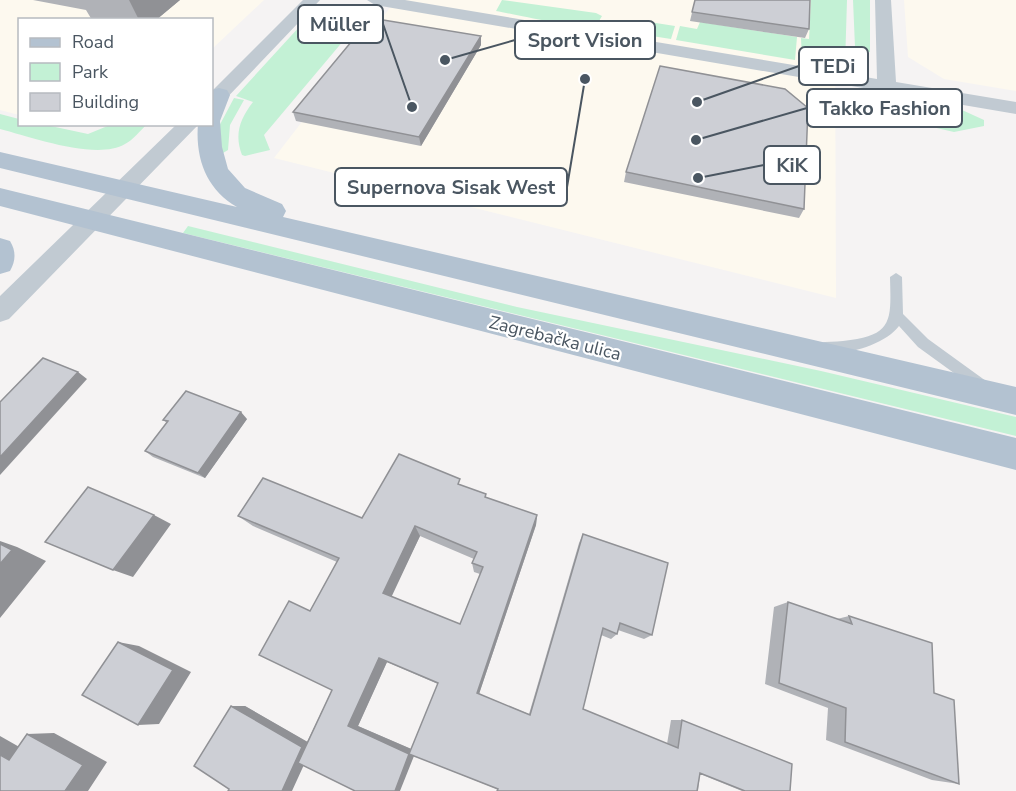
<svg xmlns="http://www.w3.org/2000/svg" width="1016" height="791" font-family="'Nunito Sans',sans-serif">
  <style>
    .commercial { fill: #fdf9ef }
    .green { fill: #c3f1d5 }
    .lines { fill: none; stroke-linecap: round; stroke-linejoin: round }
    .lane { fill: #c1cad2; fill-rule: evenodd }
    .street { fill: #c1cad2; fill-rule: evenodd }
    .primary { fill: #b3c2d1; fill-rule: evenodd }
    .wall { fill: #b0b2b7; fill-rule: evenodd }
    .shaded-wall { fill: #909195 }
    .building { fill: #cdcfd5; stroke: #909195; stroke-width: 1.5; fill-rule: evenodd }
    .labels { text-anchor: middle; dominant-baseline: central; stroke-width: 4.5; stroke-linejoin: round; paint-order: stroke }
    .street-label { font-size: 18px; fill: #4a5661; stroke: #fff }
    .leader { fill: none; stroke: #4a5661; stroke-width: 2 }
    .callout-dot { fill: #4a5661; stroke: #fff; stroke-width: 2 }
    .callout { fill: #fff; stroke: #4a5661; stroke-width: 2 }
    .callout-label { font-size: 20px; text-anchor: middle; font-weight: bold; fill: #4a5661 }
  </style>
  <rect width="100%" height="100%" fill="#f5f3f3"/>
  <path class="commercial" d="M 0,0 L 264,0 L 212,49 L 212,20 L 20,20 L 19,115 L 0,110 Z
    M 396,0 L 835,0 L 836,298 L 274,158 Z
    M 904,0 L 1016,0 L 1016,91 L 944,79 L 908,57 Z"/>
  <path class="green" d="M 502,0 L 596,13 L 602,16 L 596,26 C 576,29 519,15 496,11 Z
    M 811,0 L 847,0 L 845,65 L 802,61 L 801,38 L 809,39 Z
    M 853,0 L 870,0 L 870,52 L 861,52 L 855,47 Z
    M 340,8 L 357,11 L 362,16 L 344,40 L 264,135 L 270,150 L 245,156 L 242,155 C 234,134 240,119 253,102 L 236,96 L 312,13 L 333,15 Z
    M 643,21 L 675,26 L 671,39 L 639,34 L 635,28 L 636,25 Z
    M 700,22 L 797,37 L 795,60 L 676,40 L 680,26 L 697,29 Z
    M 234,98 L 244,100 L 230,125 L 228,150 L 223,153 L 216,132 Z
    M 924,105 L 962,110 L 984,120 L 984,126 L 954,132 L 906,121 L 909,110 Z
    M 0,114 L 19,119 L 20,124 L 46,125 L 88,134 L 110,125 L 146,125 C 140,131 133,140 125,144 C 97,161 31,137 0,129 Z
    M 188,226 L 517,307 L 821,371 L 1016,417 L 1016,436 L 183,233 Z"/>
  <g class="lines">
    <path class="lane" d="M 887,83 L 892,86 L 893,113 L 888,116 L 883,113 L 882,86 Z
      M 896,273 L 902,277 L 903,314 L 928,339 L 986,381 L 988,385 L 986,389 L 976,389 L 918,347 L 899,326 C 885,345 842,358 819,351 L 818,347 L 819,343 C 827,341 835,342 843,341 C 894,336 891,320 890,277 Z"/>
    <path class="street" d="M 303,0 L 320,0 L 219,106 L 212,108 L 212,91 Z
      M 367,0 L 405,0 L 877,79 L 875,0 L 891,0 L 896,82 L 1016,102 L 1016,114 L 375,5 Z
      M 177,124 L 199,124 L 9,319 L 0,322 L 0,296 Z"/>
    <path class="primary" d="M 219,88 L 227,90 L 230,95 L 220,121 L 222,147 L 228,169 L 245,188 L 282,204 L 286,211 L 283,217 L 1016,387 L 1016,415 L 0,168 L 0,152 L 237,207 C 207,190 195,159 198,124 L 212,124 L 212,90 Z
      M 0,188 L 1016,438 L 1016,470 L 0,206 Z
      M 0,238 L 10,241 C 16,251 16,260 10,271 L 0,274 Z"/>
  </g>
  <path class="wall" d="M 33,0 L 180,0 L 156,20 L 92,20 L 86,10 Z
    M 695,0 L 809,29 L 805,38 L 690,21 Z
    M 481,45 L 421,146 L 296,121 L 293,112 Z
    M 626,172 L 804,209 L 799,218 L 624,182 Z
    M 247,419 L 205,478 L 153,457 L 145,451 L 167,423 L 163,420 Z
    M 461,485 L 487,498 L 537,515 L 536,525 L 479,694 L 529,714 L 579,543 L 583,534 L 652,635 L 644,639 L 618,630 L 617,634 L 611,639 L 601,635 L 583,709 L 667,744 L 671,720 L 682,720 L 790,791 L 742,791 L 700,774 L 698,791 L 497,791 L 497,789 L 414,756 L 303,766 L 229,789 L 231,706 L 245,706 L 307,742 L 332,690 L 310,611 L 337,562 L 253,526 L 238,516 L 362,518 ZM 420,536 L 474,559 L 472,563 L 474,572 L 480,574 L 460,624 L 391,596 ZM 387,662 L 438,684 L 411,749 L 358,726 Z
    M 788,602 L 837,619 L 849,616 L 934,693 L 959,784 L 932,780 L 826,740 L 828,708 L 765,684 L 774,607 Z"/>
  <path class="shaded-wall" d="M 129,0 L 180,0 L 156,20 L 139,20 Z
    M 481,36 L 481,45 L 421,146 L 419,137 Z
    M 78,372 L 87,379 L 0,475 L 0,457 Z
    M 241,412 L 247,419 L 205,478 L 198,473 Z
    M 154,515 L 171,524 L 133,577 L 113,570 Z
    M 537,515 L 536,525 L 479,694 L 477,693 Z
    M 415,526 L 420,536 L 390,600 L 383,593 Z
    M 0,541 L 17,547 L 46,561 L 0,618 Z
    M 118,642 L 139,646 L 191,672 L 159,724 L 138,725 Z
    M 379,658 L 387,662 L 358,726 L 416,751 L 400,791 L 395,791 L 348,726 Z
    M 231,706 L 245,706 L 313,745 L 292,791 L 282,791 Z
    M 54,733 L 107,762 L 88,791 L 65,791 L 27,734 Z
    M 0,736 L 37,757 L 9,760 L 0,755 Z"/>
  <path class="building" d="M 695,0 L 810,0 L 809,29 L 692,12 Z
    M 371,18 L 481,36 L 419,137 L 293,112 Z
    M 660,66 L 785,89 L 808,108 L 804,209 L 626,172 Z
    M 43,358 L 78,372 L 0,457 L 0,402 Z
    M 186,391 L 241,412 L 198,473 L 145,451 L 168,421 L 163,420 Z
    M 399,454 L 460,479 L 458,484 L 486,494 L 485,497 L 537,515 L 477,693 L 530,715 L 583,534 L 668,563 L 652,635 L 620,623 L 617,634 L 603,628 L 583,709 L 678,748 L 682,720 L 792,764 L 790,791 L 745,791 L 700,773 L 697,791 L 497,791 L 498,789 L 409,754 L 395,791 L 355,791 L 298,763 L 332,690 L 259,655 L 289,601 L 310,611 L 339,558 L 238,516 L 263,478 L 362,518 ZM 415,526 L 477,552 L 472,563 L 483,567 L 460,624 L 383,593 ZM 379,658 L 438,683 L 409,754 L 348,726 Z
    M 88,487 L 154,515 L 113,570 L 45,542 Z
    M 0,544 L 12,550 L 0,564 Z
    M 788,602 L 852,624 L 849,616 L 932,643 L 934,693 L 954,700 L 959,784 L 845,742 L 846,708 L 779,683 Z
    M 118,642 L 173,670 L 138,725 L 82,695 Z
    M 231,706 L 302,747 L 282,791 L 228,791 L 229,789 L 194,766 Z
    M 27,734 L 83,765 L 65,791 L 0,791 L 0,755 L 9,760 Z"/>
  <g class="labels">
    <g class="street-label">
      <text transform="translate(555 338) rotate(14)">Zagrebačka ulica</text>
    </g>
  </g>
  <path class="leader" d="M412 107L383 24M445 60L515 40M697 102L799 66M696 140L807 108M698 178L764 165M585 79L567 187"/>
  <g class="callout-dot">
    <circle cx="412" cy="107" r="6"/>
    <circle cx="445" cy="60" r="6"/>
    <circle cx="697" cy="102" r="6"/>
    <circle cx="696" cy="140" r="6"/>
    <circle cx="698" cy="178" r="6"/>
    <circle cx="585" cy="79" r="6"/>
  </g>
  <g class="callout">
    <rect x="298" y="5" width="85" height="38" rx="6"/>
    <rect x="515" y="21" width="140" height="38" rx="6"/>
    <rect x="799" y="47" width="69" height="38" rx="6"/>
    <rect x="807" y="89" width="155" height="38" rx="6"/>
    <rect x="764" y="146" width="56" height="38" rx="6"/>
    <rect x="335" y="168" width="232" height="38" rx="6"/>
  </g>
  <g class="callout-label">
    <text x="340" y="31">Müller</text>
    <text x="585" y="47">Sport Vision</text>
    <text x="833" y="73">TEDi</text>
    <text x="885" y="115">Takko Fashion</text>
    <text x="792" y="172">KiK</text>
    <text x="451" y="194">Supernova Sisak West</text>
  </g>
  <rect x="18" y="18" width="195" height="108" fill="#ffffff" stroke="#b7bbc0" stroke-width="1.5"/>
  <rect x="30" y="38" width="30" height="9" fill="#b3c2d1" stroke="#b7bbc0" stroke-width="1.5"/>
  <text x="72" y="48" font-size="18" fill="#4a5661">Road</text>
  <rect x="30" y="63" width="30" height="18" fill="#c3f1d5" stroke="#b7bbc0" stroke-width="1.5"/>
  <text x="72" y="78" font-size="18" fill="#4a5661">Park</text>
  <rect x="30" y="93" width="30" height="18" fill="#cdcfd5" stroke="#b7bbc0" stroke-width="1.5"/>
  <text x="72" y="108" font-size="18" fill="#4a5661">Building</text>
</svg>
